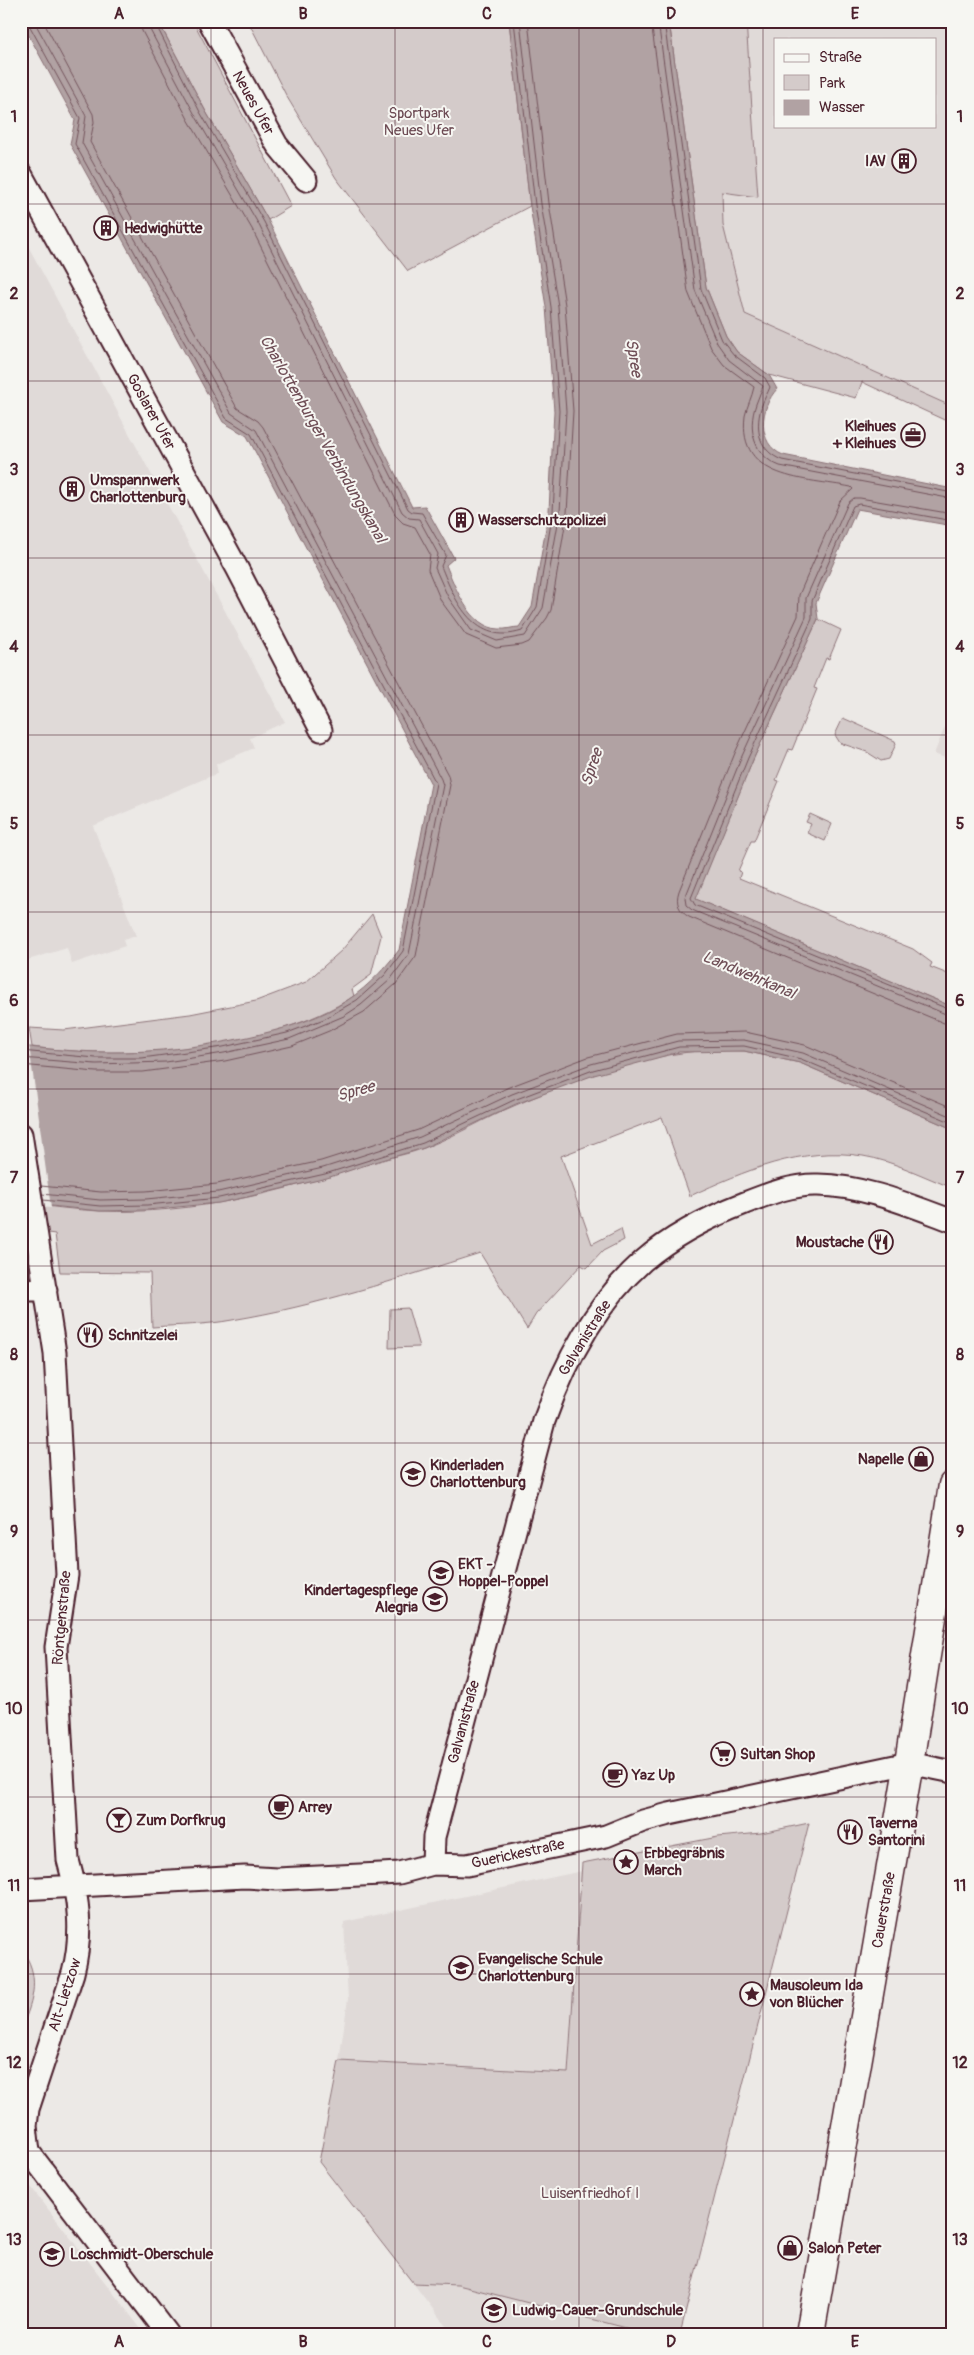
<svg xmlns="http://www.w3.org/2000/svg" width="974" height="2355" font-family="Pangolin,sans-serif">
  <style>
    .built { fill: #e0dad8; fill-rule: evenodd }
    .green { fill: #d4cbca; stroke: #8f757a }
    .water { fill: #b1a2a3; stroke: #886e73 }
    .pier { fill: #ece9e6 }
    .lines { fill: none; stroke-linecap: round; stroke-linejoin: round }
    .shore { stroke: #73535b; stroke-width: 1 }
    .street-casing { stroke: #4a1f2b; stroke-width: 25 }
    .secondary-casing { stroke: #4a1f2b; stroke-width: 31 }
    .street { stroke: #f6f6f2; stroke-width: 21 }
    .secondary { stroke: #f6f6f2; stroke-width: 28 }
    .grid { fill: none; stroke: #4a1f2b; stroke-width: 1; stroke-opacity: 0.55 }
    .labels { text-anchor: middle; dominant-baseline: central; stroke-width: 4; stroke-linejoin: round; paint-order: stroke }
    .street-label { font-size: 15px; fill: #4a1f2b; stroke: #f6f6f2 }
    .park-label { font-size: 15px; fill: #6c4a53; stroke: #f6f6f2 }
    .poi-label { font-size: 15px; font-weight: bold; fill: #4a1f2b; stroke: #f6f6f2; text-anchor: start }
    .water-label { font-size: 16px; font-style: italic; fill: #6e4d55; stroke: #f6f6f2 }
    .neatline { fill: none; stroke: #4a1f2b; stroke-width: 2 }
    .grid-label { font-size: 16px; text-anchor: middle; font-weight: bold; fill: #4a1f2b }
  </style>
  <rect width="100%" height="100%" fill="#ece9e6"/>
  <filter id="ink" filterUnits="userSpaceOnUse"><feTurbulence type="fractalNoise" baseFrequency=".02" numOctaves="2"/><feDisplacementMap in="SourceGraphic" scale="10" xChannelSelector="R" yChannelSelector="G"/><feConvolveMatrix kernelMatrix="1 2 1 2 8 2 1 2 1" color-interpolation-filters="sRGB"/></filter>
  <g filter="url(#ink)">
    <path class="built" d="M 746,21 L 953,21 L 953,407 L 745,314 L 723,225 L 722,192 L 758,197 ZM 775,39 L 935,39 L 935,126 L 775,126 Z
      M 21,233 L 285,722 L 250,738 L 254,748 L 216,764 L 218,773 L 93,826 L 136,936 L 123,940 L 125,946 L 72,964 L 67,948 L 28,960 L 29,935 L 21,913 Z
      M 953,707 L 953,761 L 934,754 Z
      M 582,1871 L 568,2073 L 339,2061 L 348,1999 L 344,1922 Z
      M 21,2174 L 145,2334 L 21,2334 Z
      M 413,2283 L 458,2285 L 650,2334 L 452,2334 Z"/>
    <path class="green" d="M 158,21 L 193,21 L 291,206 L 268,220 L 205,110 Z
      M 248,21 L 509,21 L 530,206 L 408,271 L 336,178 L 287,97 Z
      M 669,21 L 746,21 L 758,197 L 722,192 L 723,225 L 745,314 L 953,407 L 953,424 L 862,382 L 856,398 L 769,375 L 737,352 L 726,336 L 706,287 Z
      M 818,619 L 841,630 L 829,659 L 826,658 L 814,688 L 817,689 L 792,750 L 789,749 L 776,780 L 779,781 L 754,841 L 751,841 L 738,871 L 741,872 L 739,878 L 913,949 L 932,963 L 930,967 L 953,976 L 953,1007 L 695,899 L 753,760 Z
      M 843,718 L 895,741 L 896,744 L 889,759 L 881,761 L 867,752 L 840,743 L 835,735 Z
      M 810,814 L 832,824 L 825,841 L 807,833 L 811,824 L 806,822 Z
      M 372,914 L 381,936 L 371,975 L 352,989 L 354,996 C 269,1051 130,1060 32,1047 L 29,1028 L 64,1030 L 190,1014 L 256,1001 L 306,982 L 342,950 Z
      M 711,1050 L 744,1051 L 800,1063 L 953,1129 L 953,1188 C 924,1177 894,1161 863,1156 C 802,1146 744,1171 690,1196 L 662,1117 L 561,1156 L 592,1244 L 621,1229 L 624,1240 L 603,1251 L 587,1268 L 581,1265 L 536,1314 L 527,1329 L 480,1253 C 398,1279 317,1306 232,1320 C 206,1325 179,1325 152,1327 L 150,1273 L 60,1272 L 55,1234 L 21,1229 L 21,1203 C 47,1206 74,1210 100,1211 C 192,1215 283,1192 370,1163 C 388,1157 407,1155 424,1148 C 456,1136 485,1118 516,1105 C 578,1078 644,1054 711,1050 Z
      M 408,1308 L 419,1347 L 389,1348 L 390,1309 Z
      M 809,1823 L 680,2334 L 650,2334 L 458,2285 L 413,2283 L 319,2162 L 339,2061 L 568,2073 L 582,1863 L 718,1837 L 761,1833 Z
      M 21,1949 C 41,1974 34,2001 21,2028 Z"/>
    <path class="water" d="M 21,21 L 158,21 L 205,110 L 268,220 L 412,507 L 425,506 L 454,558 L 446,565 C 455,587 470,628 499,629 C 505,630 513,627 519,627 L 532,607 L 549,511 L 554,411 L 546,307 L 530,206 L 509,21 L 669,21 L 706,287 L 726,336 L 737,352 L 769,375 L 777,389 C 760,407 756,444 783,455 L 953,489 L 953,526 L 857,509 L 816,603 L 818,619 L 753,760 L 696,899 L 953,1007 L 953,1129 L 800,1063 L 744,1051 L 679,1052 L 594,1075 L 516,1104 L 424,1148 L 372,1163 L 327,1178 L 247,1197 L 219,1203 L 147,1210 L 100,1211 L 21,1203 L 21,1046 C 103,1056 168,1054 248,1037 C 279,1030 310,1022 338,1006 C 363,992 382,972 399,950 L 431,784 L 247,436 L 223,422 L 70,144 L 75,120 Z"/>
    <path class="pier" d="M 21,1044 L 29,1045 L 51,1208 L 21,1205 Z"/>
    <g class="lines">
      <path class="shore" d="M 140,21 L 142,31 L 188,119 L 252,229 L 396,516 L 403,523 L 415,527 L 430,554 L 428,570 L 441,601 L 466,635 L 496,648 L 522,645 L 529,642 L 547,618 L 551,610 L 567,513 L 573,411 L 565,305 L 549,203 L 528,21
        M 147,21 L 149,28 L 195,115 L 259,225 L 402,512 L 409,518 L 419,519 L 438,554 L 435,568 L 448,597 L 471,630 L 497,641 L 525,636 L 543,608 L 560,512 L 566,411 L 558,306 L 541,204 L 520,21
        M 154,21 L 200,112 L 264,222 L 408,509 L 412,512 L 422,513 L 446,555 L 441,566 C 455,602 475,646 522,631 L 537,607 L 553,511 L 559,411 L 551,307 L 535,205 L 514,21
        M 651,21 L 688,292 L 711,348 L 724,365 L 754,387 C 752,397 747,406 745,416 C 737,481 806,478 851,487 L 853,489 L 840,501 L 799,595 L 798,616 L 735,753 L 679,891 C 675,903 679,911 689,917 L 944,1023 L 953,1025
        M 658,21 L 695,290 L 717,343 L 729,360 L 763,386 C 761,392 758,398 756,404 C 747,430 754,456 780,466 L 953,499
        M 664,21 L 701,289 L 722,340 L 734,355 L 765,378 L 770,387 C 768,393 763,400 761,408 C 755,430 759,451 782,460 L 953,493
        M 953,514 L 860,498 L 854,498 L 848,503 L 806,598 L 806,617 L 742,756 L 685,898 L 686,905 L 692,910 L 953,1017
        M 953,521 L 859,504 L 853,506 L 812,601 L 812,619 L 748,758 L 691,898 L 695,905 L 953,1011
        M 21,1051 L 96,1058 L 142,1058 L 223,1047 L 287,1033 L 324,1019 L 357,1000 L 385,975 L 403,951 L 436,783 L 251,434 L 226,418 L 75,144 L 80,118 L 27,21
        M 21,1058 L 96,1064 L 166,1062 L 224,1053 L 289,1039 L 344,1016 L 361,1005 L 390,980 L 409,954 L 443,785 L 441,779 L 256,430 L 231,413 L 82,143 L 86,116 L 34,21
        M 21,1065 L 96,1072 L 143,1072 L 225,1061 L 292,1046 L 329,1031 L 364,1012 L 396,984 L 416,956 L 450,785 L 448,775 L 263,427 L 258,421 L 237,408 L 90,142 L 94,122 L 93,114 L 43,21
        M 41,1186 L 101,1192 L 146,1191 L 217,1184 L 321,1161 L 418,1130 L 509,1087 L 588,1057 L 677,1034 L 745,1032 L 805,1045 L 953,1108
        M 42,1194 L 100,1200 L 146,1199 L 218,1192 L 323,1168 L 420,1137 L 512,1094 L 591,1064 L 678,1041 L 744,1040 L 803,1053 L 953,1117
        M 43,1200 L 100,1206 L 147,1205 L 219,1198 L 325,1174 L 423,1143 L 514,1100 L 593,1070 L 679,1047 L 744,1046 L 801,1059 L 953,1123"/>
      <g class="street-casing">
        <path id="street" d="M 209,21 L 277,145 L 306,180
          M 21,174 L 237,568 L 321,730
          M 21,1134 L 55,1353 L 67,1575 L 56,1647 L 68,1860 C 79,1899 83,1934 73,1973 L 28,2109 L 26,2126 L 29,2152
          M 21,1290 L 46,1290
          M 433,1864 L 434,1837 L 544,1421 C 565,1362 596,1303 643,1261 C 672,1236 709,1217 745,1203 C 768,1194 793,1184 818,1185 C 865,1186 909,1205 953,1221
          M 21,1889 L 245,1877 L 277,1879 L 381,1874 L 399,1873 L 433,1864 L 467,1865 L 606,1836 L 643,1821 L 669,1814 L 909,1763 L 953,1772
          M 21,2147 L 29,2152 L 168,2334"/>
      </g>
      <g class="secondary-casing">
        <path id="secondary" d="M 810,2334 L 909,1763 L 953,1485"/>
      </g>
      <use href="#street" class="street"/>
      <use href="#secondary" class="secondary"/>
    </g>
  </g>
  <path class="grid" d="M 211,21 L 211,2334M 395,21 L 395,2334M 579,21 L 579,2334M 763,21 L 763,2334M 21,204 L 953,204M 21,381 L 953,381M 21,558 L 953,558M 21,735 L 953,735M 21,912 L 953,912M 21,1089 L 953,1089M 21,1266 L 953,1266M 21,1443 L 953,1443M 21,1620 L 953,1620M 21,1797 L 953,1797M 21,1974 L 953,1974M 21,2151 L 953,2151"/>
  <defs>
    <g id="building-ring" transform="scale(1.25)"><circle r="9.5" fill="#f6f6f2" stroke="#4a1f2b" stroke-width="1.5"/><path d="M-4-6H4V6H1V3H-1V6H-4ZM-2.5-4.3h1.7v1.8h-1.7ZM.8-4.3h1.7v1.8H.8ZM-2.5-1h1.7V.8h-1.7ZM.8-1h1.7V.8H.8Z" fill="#4a1f2b"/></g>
    <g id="office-ring" transform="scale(1.25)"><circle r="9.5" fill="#f6f6f2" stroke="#4a1f2b" stroke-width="1.5"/><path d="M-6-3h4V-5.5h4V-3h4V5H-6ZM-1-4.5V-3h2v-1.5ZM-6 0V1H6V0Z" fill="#4a1f2b"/></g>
    <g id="restaurant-ring" transform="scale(1.25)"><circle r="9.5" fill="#f6f6f2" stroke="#4a1f2b" stroke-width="1.5"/><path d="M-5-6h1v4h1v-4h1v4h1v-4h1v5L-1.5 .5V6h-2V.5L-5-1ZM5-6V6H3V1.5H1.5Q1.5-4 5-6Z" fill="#4a1f2b"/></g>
    <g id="shop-ring" transform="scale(1.25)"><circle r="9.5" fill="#f6f6f2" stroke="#4a1f2b" stroke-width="1.5"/><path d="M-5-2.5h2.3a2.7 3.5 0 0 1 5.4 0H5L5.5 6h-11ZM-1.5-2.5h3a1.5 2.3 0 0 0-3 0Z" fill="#4a1f2b"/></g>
    <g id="school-ring" transform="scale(1.25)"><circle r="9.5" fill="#f6f6f2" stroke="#4a1f2b" stroke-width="1.5"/><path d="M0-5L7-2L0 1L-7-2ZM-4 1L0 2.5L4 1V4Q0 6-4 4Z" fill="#4a1f2b"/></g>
    <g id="supermarket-ring" transform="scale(1.25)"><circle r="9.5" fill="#f6f6f2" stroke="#4a1f2b" stroke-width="1.5"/><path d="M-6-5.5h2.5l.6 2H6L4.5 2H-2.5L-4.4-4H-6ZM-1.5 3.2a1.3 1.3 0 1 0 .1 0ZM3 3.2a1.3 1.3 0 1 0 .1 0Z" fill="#4a1f2b"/></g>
    <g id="cafe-ring" transform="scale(1.25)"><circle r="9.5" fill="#f6f6f2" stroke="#4a1f2b" stroke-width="1.5"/><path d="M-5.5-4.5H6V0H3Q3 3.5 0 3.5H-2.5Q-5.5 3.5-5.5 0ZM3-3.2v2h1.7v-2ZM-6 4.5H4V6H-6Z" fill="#4a1f2b"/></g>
    <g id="bar-ring" transform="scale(1.25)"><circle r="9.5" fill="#f6f6f2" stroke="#4a1f2b" stroke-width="1.5"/><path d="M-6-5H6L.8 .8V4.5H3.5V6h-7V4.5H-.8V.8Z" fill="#4a1f2b"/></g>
    <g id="sight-ring" transform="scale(1.25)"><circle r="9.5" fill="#f6f6f2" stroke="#4a1f2b" stroke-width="1.5"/><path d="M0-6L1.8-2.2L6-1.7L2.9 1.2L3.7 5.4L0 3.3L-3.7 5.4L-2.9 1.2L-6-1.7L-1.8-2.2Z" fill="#4a1f2b"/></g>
  </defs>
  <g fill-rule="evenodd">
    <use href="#building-ring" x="904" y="161"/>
    <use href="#building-ring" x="106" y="228"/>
    <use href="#office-ring" x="913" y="435"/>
    <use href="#building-ring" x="72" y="489"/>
    <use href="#building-ring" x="461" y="520"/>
    <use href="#restaurant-ring" x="881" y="1242"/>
    <use href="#restaurant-ring" x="90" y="1335"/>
    <use href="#shop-ring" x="921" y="1459"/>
    <use href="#school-ring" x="413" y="1474"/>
    <use href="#school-ring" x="441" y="1573"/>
    <use href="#school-ring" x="435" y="1599"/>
    <use href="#supermarket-ring" x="723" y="1754"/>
    <use href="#cafe-ring" x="615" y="1775"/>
    <use href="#cafe-ring" x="281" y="1807"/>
    <use href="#bar-ring" x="119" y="1820"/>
    <use href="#restaurant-ring" x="850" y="1832"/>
    <use href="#sight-ring" x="626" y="1862"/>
    <use href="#school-ring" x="461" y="1968"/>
    <use href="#sight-ring" x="752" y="1994"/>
    <use href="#shop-ring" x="790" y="2248"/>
    <use href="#school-ring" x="52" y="2254"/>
    <use href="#school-ring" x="494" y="2310"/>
  </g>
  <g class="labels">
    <g class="street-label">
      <text transform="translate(253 103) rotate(61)">Neues Ufer</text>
      <text transform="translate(151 412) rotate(61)">Goslarer Ufer</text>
      <text transform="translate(585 1338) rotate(-58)">Galvanistraße</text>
      <text transform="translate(62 1618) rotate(-85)">Röntgenstraße</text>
      <text transform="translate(464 1722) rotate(-75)">Galvanistraße</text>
      <text transform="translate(518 1854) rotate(-12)">Guerickestraße</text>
      <text transform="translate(884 1910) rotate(-80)">Cauerstraße</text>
      <text transform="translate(65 1995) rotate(-72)">Alt-Lietzow</text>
    </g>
    <g class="park-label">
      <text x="419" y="113">Sportpark<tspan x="419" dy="17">Neues Ufer</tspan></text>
      <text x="590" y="2193">Luisenfriedhof I</text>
    </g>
    <g class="poi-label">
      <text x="886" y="161" text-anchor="end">IAV</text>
      <text x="124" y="228">Hedwighütte</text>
      <text x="896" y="426" text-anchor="end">Kleihues<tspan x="896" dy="17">+ Kleihues</tspan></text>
      <text x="90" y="480">Umspannwerk<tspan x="90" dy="17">Charlottenburg</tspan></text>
      <text x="478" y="520">Wasserschutzpolizei</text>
      <text x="864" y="1242" text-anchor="end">Moustache</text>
      <text x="108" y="1335">Schnitzelei</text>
      <text x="904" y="1459" text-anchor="end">Napelle</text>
      <text x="430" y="1465">Kinderladen<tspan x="430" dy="17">Charlottenburg</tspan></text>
      <text x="458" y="1564">EKT -<tspan x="458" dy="17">Hoppel-Poppel</tspan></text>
      <text x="418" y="1590" text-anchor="end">Kindertagespflege<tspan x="418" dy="17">Alegria</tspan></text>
      <text x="740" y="1754">Sultan Shop</text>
      <text x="632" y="1775">Yaz Up</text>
      <text x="298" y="1807">Arrey</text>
      <text x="136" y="1820">Zum Dorfkrug</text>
      <text x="868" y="1823">Taverna<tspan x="868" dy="17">Santorini</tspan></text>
      <text x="644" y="1853">Erbbegräbnis<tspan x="644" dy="17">March</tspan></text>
      <text x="478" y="1959">Evangelische Schule<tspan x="478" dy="17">Charlottenburg</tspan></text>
      <text x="770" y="1985">Mausoleum Ida<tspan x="770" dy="17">von Blücher</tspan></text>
      <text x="808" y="2248">Salon Peter</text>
      <text x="70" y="2254">Loschmidt-Oberschule</text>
      <text x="512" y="2310">Ludwig-Cauer-Grundschule</text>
    </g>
    <g class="water-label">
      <text transform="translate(634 358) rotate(81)">Spree</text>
      <text transform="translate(323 439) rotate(60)">Charlottenburger Verbindungskanal</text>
      <text transform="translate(592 767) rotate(-72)">Spree</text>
      <text transform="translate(749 975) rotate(23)">Landwehrkanal</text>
      <text transform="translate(356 1091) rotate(-16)">Spree</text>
    </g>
  </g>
  <rect width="974" height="2355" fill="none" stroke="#f6f6f2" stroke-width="55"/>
  <rect x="774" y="38" width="162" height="90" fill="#f6f6f2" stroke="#b1a0a2"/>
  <rect x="784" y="54" width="25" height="8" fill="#f6f6f2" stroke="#b1a0a2"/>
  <text x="819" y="62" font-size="15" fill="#4a1f2b">Straße</text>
  <rect x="784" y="75" width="25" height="15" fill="#d4cbca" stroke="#b1a0a2"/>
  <text x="819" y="88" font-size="15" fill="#4a1f2b">Park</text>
  <rect x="784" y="100" width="25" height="15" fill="#b1a2a3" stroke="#b1a0a2"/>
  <text x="819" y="112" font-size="15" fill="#4a1f2b">Wasser</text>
  <rect x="28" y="28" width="918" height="2300" class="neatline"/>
  <g class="grid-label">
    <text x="119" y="19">A</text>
    <text x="303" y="19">B</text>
    <text x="487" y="19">C</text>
    <text x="671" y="19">D</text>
    <text x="855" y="19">E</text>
    <text x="14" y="122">1</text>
    <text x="960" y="122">1</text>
    <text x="14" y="299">2</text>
    <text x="960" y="299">2</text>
    <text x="14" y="475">3</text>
    <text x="960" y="475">3</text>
    <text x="14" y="652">4</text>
    <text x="960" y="652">4</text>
    <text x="14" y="829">5</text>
    <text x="960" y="829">5</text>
    <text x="14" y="1006">6</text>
    <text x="960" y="1006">6</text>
    <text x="14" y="1183">7</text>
    <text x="960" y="1183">7</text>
    <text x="14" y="1360">8</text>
    <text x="960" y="1360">8</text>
    <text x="14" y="1537">9</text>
    <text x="960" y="1537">9</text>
    <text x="14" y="1714">10</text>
    <text x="960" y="1714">10</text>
    <text x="14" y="1891">11</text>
    <text x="960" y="1891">11</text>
    <text x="14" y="2068">12</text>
    <text x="960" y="2068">12</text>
    <text x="14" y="2245">13</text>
    <text x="960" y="2245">13</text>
    <text x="119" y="2347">A</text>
    <text x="303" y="2347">B</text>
    <text x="487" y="2347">C</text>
    <text x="671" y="2347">D</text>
    <text x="855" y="2347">E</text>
  </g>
</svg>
